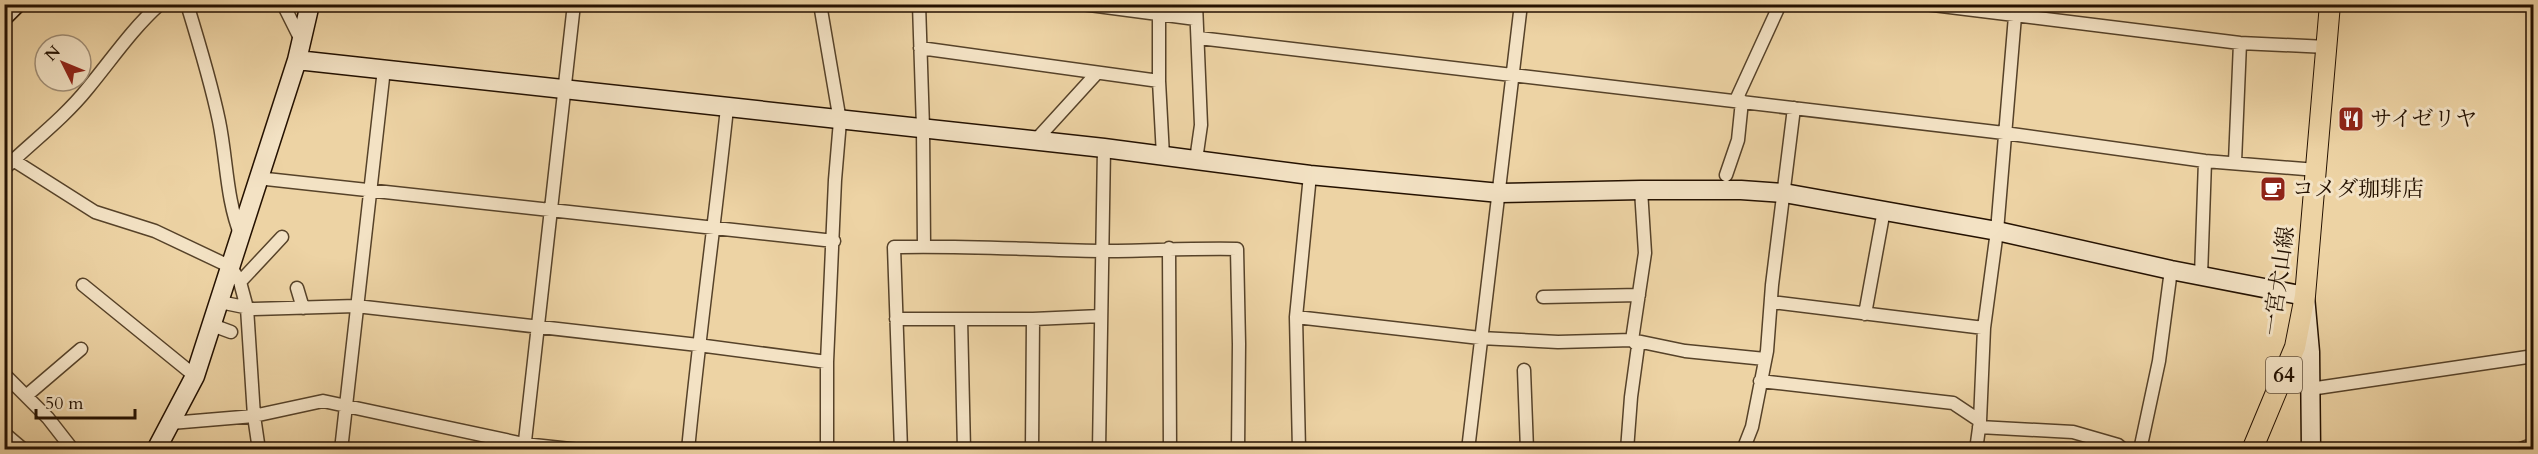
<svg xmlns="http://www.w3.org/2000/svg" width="2538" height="454" font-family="Cardo,'Noto Serif JP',serif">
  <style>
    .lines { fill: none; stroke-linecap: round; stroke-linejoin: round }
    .street-casing { stroke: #564229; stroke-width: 15 }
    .secondary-casing { stroke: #241100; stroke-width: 21 }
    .primary-casing { stroke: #241100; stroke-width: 22 }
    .street { stroke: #f3e2c4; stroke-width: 12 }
    .secondary { stroke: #f3e2c4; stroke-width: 18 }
    .primary { stroke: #edd3a4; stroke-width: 20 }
    .labels { text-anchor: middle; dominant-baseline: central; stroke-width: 6; stroke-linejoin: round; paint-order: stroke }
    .shield { fill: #f3e2c4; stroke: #62503b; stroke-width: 1.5 }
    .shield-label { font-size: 21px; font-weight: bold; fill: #241100 }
    .poi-label { font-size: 22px; fill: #241100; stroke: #f3e2c4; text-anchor: start }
    .street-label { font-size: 22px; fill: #241100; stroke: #f3e2c4 }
  </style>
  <rect width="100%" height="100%" fill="#edd3a4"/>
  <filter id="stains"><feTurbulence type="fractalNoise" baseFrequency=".00333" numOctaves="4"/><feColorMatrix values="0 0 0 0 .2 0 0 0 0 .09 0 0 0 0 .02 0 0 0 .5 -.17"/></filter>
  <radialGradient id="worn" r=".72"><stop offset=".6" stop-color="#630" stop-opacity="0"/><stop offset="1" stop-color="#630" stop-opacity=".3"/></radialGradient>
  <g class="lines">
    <g class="street-casing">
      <path id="street" d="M 187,4 C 199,43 211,82 219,121 C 227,160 226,199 241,236
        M 283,4 L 301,40
        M 820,4 L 840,121 L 835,180 L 827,362 L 827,450
        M 919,4 L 923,128 L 924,246
        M 1082,4 L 1196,19
        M 1196,4 L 1201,125 L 1196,160
        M 1925,4 L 2240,43 L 2327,47
        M 1159,14 L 1159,81 L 1163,156
        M 1199,38 L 2004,133 L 2205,161 L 2317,170
        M 920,48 L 1159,81
        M 1736,100 L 1780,4
        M 1035,141 L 1097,73
        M 13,160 L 95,212 L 155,231 L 231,267 L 240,282 L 247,308 L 254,416 L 259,450
        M 2235,162 L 2240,43
        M 4,169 C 32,142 64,118 88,88 C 112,59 132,29 160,4
        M 1726,175 L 1738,140 L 1742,101
        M 257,178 L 834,241
        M 1169,248 L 1170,450
        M 2201,276 L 2205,161
        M 240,282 L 282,237
        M 83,285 L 195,376
        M 297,288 L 303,308
        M 1543,297 L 1639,295
        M 220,302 L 254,309 L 356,306 L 698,345 L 827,362
        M 1772,302 L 1984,328
        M 1865,314 L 1884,210
        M 1296,317 L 1480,338 L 1558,342 L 1632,340 L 1685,351 L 1765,359
        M 896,319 L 1033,319 L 1101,316
        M 961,319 L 964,450
        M 212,325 L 231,332
        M 1524,370 L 1527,450
        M 4,374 L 48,418 L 73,450
        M 1760,381 L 1953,403 L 1980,421
        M 2310,389 L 2534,356
        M 26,396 L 81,349
        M 171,423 L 254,416 L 323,401 L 524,444 L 580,450
        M 1979,427 L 2073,432 L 2118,445 L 2124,450
        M 4,433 L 24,450
        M 341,450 L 384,69
        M 524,450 L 574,4
        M 688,450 C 699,335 715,222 727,108
        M 901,450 L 894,247 C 963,245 1031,250 1100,251 C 1145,251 1191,248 1237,249 L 1239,344 L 1238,450
        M 1032,450 L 1033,319
        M 1099,450 L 1104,148
        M 1299,450 L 1296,317 L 1310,175
        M 1468,450 L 1521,4
        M 1627,450 L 1631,397 L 1638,346 L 1632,340 L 1645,253 L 1641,190
        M 1743,450 L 1752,427 L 1767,351 L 1772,285 L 1794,108
        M 1976,450 L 1980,421 L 1984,328 L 1997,231 L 2015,16 L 2013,4
        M 2140,450 L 2159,361 L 2171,270
        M 2518,450 L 2534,444"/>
    </g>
    <g class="secondary-casing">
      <path id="secondary" d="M 4,16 L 16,4
        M 297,60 L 1104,148 L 1310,175 L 1500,193 L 1641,190 L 1741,190 L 1784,193 L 1997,231 L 2171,270 L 2305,296 L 2310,352 L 2311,450
        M 156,450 L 195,376 L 297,60 L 310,4"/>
    </g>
    <g class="primary-casing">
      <path id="primary" d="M 2252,450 L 2295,347 L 2305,296 L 2330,4"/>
    </g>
    <use href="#street" class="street"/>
    <use href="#secondary" class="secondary"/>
    <use href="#primary" class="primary"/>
  </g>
  <defs>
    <g id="restaurant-square" transform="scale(1.35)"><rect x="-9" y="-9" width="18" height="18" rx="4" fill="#8f2418" stroke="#f3e2c4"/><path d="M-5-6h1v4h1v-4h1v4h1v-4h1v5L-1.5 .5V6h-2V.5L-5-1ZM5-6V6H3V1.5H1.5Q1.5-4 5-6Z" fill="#fff"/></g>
    <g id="cafe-square" transform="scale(1.35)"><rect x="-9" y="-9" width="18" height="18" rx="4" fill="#8f2418" stroke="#f3e2c4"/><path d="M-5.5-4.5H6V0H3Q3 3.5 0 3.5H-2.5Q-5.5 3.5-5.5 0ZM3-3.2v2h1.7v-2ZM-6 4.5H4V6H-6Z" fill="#fff"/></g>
  </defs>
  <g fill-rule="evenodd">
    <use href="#restaurant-square" x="2351" y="119"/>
    <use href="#cafe-square" x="2273" y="189"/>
  </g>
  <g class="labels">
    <rect class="shield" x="2266" y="357" width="36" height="36" rx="4.5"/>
    <g class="shield-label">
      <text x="2284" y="375">64</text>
    </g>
    <g class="poi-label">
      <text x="2370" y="119">サイゼリヤ</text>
      <text x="2292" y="189">コメダ珈琲店</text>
    </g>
    <g class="street-label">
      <text transform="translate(2279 281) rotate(-82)">一宮犬山線</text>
    </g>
  </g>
  <rect width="2538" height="454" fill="none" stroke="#edd3a4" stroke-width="24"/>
  <rect x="6" y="6" width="2526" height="442" fill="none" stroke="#241100" stroke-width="3"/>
  <rect x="12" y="12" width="2514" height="430" fill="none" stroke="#241100" stroke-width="1.5"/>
  <g transform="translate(63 63) rotate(313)"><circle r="28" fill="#f3e2c4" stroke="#a08e76" stroke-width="1.5"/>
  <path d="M0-4.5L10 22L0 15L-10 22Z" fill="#8f2418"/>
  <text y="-9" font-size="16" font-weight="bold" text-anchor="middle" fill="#241100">N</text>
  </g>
  <path d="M36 409v9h99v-9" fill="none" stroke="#241100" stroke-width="3"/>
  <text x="45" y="409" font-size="18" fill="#241100" stroke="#f3e2c4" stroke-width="4.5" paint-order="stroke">50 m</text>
  <rect width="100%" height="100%" filter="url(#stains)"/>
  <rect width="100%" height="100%" fill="url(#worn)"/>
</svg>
